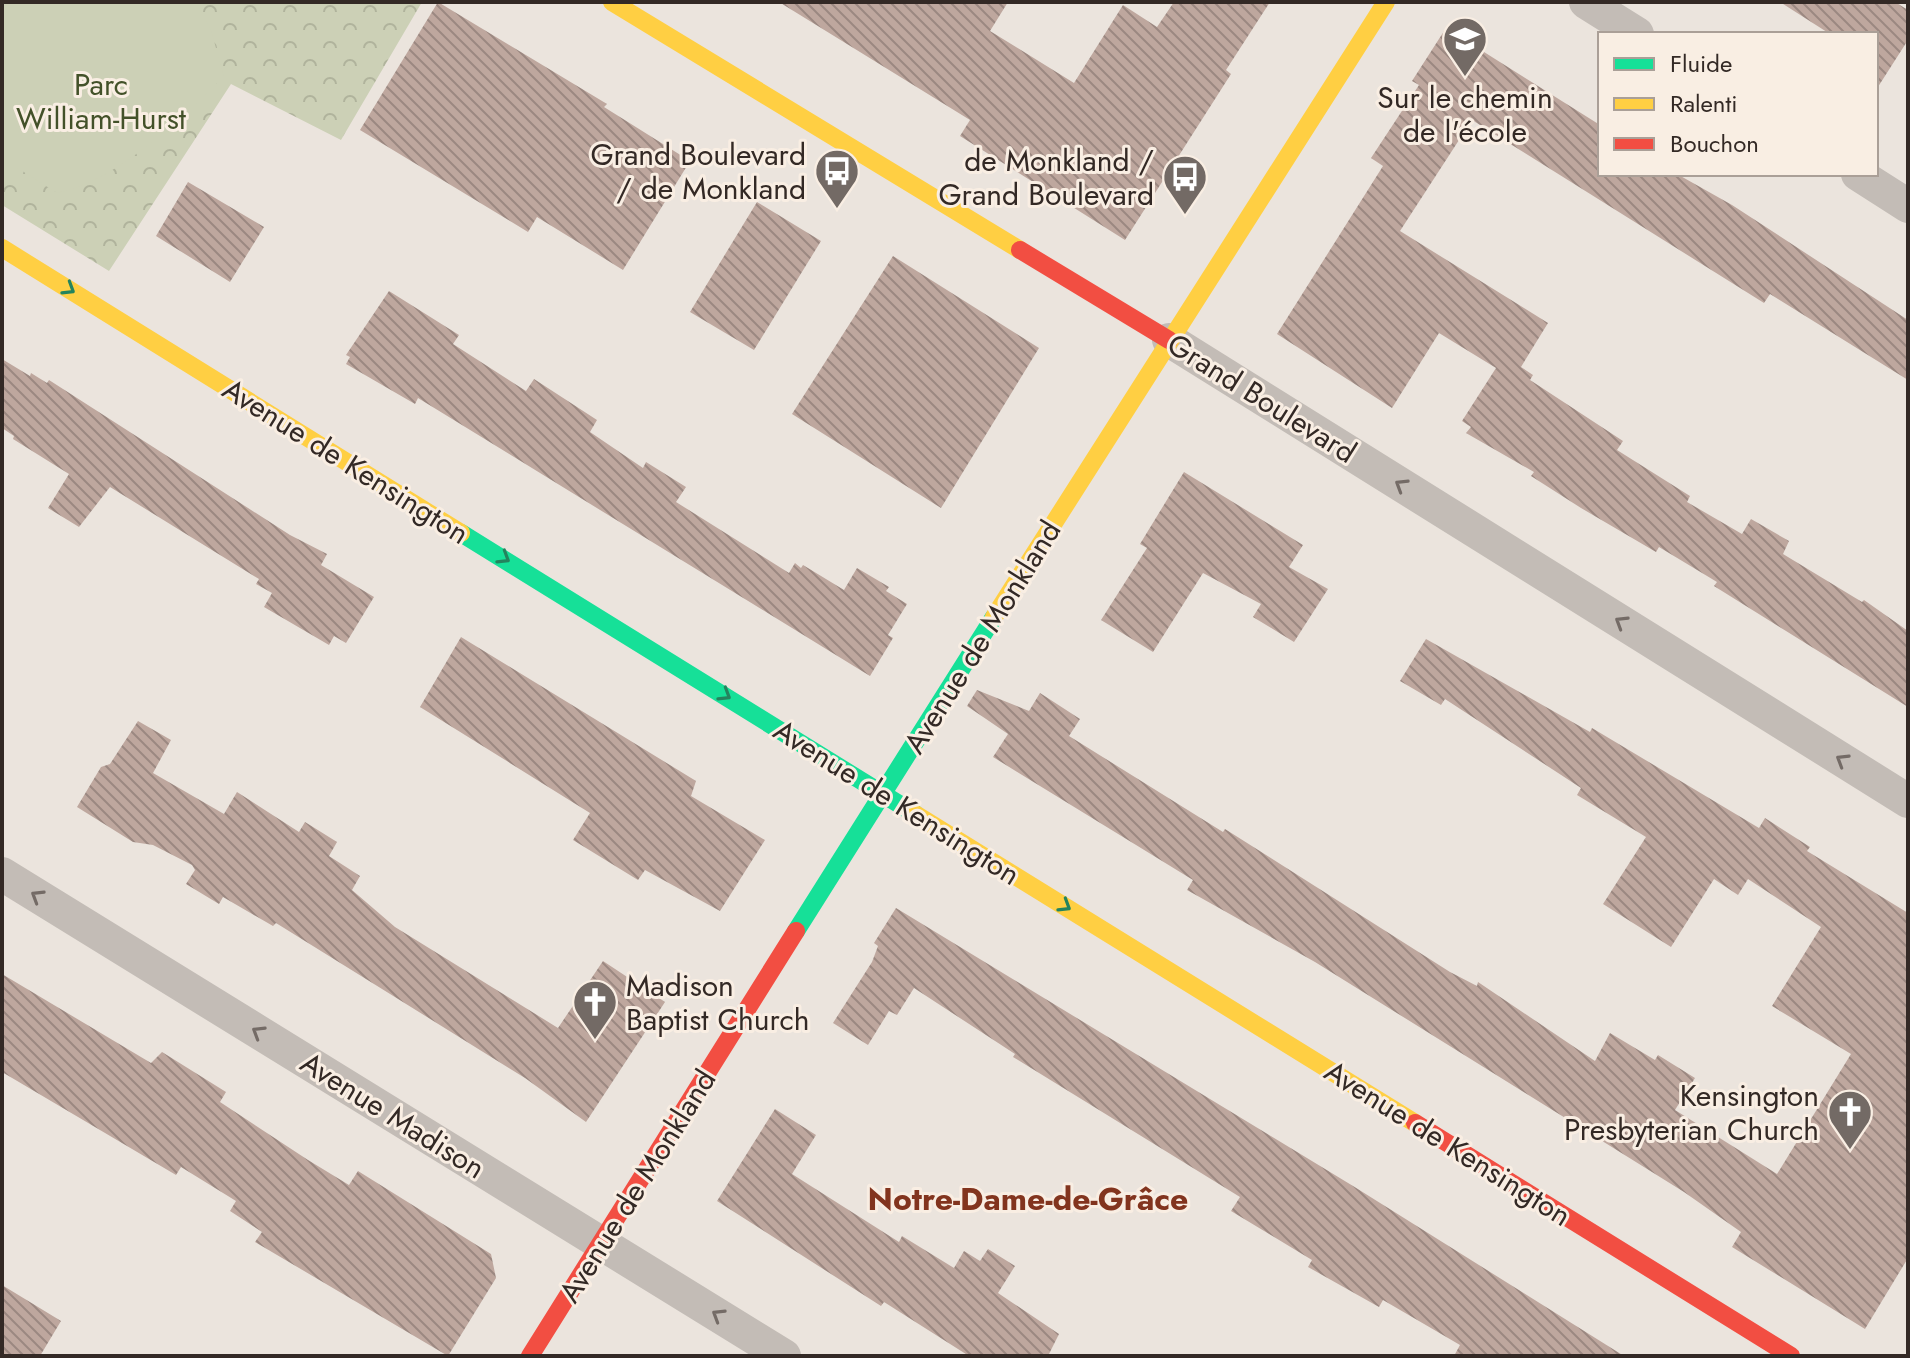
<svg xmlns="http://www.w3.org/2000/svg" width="1910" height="1358" font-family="Jost,sans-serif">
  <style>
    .park { fill: url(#park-crowns) }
    .garden { fill: #ccd0b6 }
    .building { fill: url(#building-back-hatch) }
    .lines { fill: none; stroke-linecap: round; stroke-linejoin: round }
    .street { stroke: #c3bcb6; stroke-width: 34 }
    .fast { stroke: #16e098; stroke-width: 18 }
    .slow { stroke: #ffcf43; stroke-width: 18 }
    .jam { stroke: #f24e42; stroke-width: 18 }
    .oneway { stroke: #24845e }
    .oneway2 { stroke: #746b66 }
    .labels { text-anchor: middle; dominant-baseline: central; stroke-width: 6; stroke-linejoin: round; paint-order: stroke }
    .park-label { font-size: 30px; fill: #435129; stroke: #f9eee3 }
    .poi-label { font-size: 30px; fill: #332925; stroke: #f9eee3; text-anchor: end }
    .street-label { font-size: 30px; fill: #332925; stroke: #f9eee3 }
    .neighbourhood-label { font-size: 32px; font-weight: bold; fill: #82341e; stroke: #f9eee3 }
  </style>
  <defs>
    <pattern id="park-crowns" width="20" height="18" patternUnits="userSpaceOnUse" patternTransform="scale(2)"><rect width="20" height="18" fill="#ccd0b6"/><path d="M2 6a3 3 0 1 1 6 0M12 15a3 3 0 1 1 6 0" fill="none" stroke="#b0b39c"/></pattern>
    <pattern id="building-back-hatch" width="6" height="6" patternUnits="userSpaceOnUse" patternTransform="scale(2)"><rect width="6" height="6" fill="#bea79e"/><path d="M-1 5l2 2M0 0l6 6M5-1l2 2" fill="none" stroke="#9b8881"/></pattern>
  </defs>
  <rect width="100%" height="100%" fill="#ebe4dd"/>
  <path class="park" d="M 2,2 L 422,2 L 341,140 L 231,84 L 109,271 L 2,205 Z"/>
  <path class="garden" d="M 2,2 L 196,2 L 211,30 L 224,77 C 176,122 122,178 57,193 L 16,167 L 2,167 Z"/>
  <path class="building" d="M 438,2 L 607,104 L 604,107 L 690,161 L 623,270 L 537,217 L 528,232 L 360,130 Z
    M 779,2 L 1008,2 L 990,31 L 1074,83 L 1123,5 L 1157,27 L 1174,2 L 1270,2 L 1226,70 L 1231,74 L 1125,240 L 960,136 L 970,120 Z
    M 1780,2 L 1895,2 L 1908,10 L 1908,40 L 1876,90 L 1876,34 L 1830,34 Z
    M 1446,28 L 1600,125 L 1600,174 L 1677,174 L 1732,205 L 1908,320 L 1908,380 L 1770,294 L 1764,303 L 1472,120 L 1400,231 L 1548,323 L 1521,367 L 1533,375 L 1530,380 L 1623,441 L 1617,450 L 1690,496 L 1687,502 L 1742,534 L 1751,519 L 1789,541 L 1783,554 L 1862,602 L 1864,600 L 1908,631 L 1908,707 L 1714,586 L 1717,582 L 1659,547 L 1656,552 L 1581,508 L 1531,476 L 1534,472 L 1466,433 L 1471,427 L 1462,421 L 1496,368 L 1439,333 L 1392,408 L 1277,334 L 1383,166 L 1371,158 L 1419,85 L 1412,81 Z
    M 188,182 L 264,227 L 230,282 L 156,236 Z
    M 757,202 L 821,241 L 754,350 L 690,312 Z
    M 893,256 L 1039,348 L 941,508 L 792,414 Z
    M 389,291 L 459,335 L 453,344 L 526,391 L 534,379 L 597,420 L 590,432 L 643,468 L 646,462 L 686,487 L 676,502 L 789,573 L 795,563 L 801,568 L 803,565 L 844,590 L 857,568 L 889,587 L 886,591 L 907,604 L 888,635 L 893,638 L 870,676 L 418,398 L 415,404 L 346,364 L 350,357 L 346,355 Z
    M 2,359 L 30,376 L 31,373 L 47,383 L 49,380 L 290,535 L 327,554 L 321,565 L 374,597 L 346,643 L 334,636 L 329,645 L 264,607 L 272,593 L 256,584 L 259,579 L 110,487 L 79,527 L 48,508 L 69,474 L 13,439 L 14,436 L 2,428 Z
    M 1184,472 L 1303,545 L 1289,567 L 1328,589 L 1294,642 L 1253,617 L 1261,604 L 1203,573 L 1153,652 L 1101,620 L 1147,548 L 1140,544 Z
    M 461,637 L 696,781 L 691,796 L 765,840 L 720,911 L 645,870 L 638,880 L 573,840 L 590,813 L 420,707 Z
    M 1426,639 L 1590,732 L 1592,728 L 1759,828 L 1765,818 L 1810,847 L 1807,851 L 1908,913 L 1908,1258 L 1865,1329 L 1732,1247 L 1741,1232 L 1684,1192 L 1315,962 L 1187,890 L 1193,880 L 993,757 L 1008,734 L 967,706 L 977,690 L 1029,711 L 1040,693 L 1080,719 L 1069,736 L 1223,832 L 1225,829 L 1450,972 L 1477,986 L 1478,982 L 1595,1061 L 1610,1033 L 1655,1060 L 1658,1055 L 1695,1078 L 1675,1110 L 1777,1174 L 1851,1054 L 1772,1006 L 1821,927 L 1748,879 L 1738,895 L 1714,879 L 1671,947 L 1603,904 L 1646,837 L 1577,795 L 1581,788 L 1445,699 L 1441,705 L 1400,681 Z
    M 138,721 L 171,740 L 153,773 L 224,814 L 237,792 L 299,832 L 305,822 L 337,842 L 329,856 L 360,876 L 352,890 L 395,927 L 558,1028 L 603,961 L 665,1002 L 586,1122 L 525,1078 L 276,923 L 273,926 L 223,897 L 219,904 L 186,884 L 195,870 L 192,865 L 153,845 L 133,842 L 77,807 L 101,767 L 110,764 Z
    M 896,908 L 1353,1186 L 1624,1356 L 1454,1356 L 1460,1345 L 1383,1300 L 1379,1307 L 1308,1267 L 1312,1260 L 1231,1211 L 1240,1197 L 1013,1057 L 1015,1054 L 914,988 L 897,1015 L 889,1011 L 868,1045 L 833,1023 L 872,962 L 878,946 L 874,943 Z
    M 2,974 L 151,1063 L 162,1052 L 226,1092 L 220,1102 L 308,1160 L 349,1185 L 358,1171 L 491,1254 L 496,1278 L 448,1356 L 255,1242 L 262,1232 L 230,1211 L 236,1201 L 181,1167 L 176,1175 L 2,1072 Z
    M 775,1109 L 816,1135 L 792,1174 L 899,1242 L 902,1236 L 954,1268 L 964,1251 L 980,1261 L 988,1249 L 1015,1266 L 998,1293 L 1059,1334 L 1048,1356 L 969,1356 L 884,1302 L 881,1306 L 717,1201 Z
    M 2,1285 L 61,1321 L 40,1356 L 2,1356 Z"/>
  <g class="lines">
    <path class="street" d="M 1586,2 L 1637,34
      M 1858,174 L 1908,206
      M 1169,340 L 1908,801
      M 2,874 L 784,1356"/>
    <path class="fast" d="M 461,533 L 915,814
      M 796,931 L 994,617"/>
    <path class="slow" d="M 612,2 L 1020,250
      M 2,248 L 461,533
      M 994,617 L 1386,2
      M 915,814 L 1415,1123"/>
    <path class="jam" d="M 1020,250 L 1169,340
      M 1415,1123 L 1791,1356
      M 530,1356 L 796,931"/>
  </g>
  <defs><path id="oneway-chevron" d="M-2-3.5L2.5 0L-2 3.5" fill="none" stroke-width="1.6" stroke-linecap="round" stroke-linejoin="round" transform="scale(2)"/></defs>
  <g class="oneway">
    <use href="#oneway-chevron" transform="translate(69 289) rotate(32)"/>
    <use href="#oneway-chevron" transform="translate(504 558) rotate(32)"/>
    <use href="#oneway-chevron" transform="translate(725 695) rotate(32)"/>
    <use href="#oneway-chevron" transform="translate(1065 906) rotate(32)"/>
  </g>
  <g class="oneway2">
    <use href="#oneway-chevron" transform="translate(1401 485) rotate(-148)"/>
    <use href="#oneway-chevron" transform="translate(1621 622) rotate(-148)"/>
    <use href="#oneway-chevron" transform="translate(1842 760) rotate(-148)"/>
    <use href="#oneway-chevron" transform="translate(37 896) rotate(-148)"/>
    <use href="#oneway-chevron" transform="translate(258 1032) rotate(-148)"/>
    <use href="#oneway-chevron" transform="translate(718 1315) rotate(-148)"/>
  </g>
  <defs>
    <g id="school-pin" transform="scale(2.3)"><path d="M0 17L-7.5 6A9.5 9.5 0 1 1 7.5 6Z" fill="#736a65" stroke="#f9eee3"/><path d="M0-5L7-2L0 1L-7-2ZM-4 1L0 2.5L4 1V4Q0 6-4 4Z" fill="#fff"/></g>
    <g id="bus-pin" transform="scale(2.3)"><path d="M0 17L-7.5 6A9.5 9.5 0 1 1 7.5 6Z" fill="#736a65" stroke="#f9eee3"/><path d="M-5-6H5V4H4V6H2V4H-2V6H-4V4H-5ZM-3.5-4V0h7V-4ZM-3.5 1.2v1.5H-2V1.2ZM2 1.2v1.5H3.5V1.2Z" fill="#fff"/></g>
    <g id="church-pin" transform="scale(2.3)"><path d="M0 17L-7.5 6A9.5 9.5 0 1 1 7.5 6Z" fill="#736a65" stroke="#f9eee3"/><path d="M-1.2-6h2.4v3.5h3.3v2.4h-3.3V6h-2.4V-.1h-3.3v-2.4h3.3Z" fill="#fff"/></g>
  </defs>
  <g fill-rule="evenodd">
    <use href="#school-pin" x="1465" y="39"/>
    <use href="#bus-pin" x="837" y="171"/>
    <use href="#bus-pin" x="1185" y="177"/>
    <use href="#church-pin" x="595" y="1002"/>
    <use href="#church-pin" x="1850" y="1112"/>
  </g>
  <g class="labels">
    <g class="park-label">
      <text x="101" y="84">Parc<tspan x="101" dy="34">William-Hurst</tspan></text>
    </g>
    <g class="poi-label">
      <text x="1465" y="97" text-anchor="middle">Sur le chemin<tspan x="1465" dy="34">de l'école</tspan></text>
      <text x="806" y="154">Grand Boulevard<tspan x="806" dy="34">/ de Monkland</tspan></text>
      <text x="1154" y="160">de Monkland /<tspan x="1154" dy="34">Grand Boulevard</tspan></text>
      <text x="626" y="985" text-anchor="start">Madison<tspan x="626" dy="34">Baptist Church</tspan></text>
      <text x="1819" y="1095">Kensington<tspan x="1819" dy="34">Presbyterian Church</tspan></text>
    </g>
    <g class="street-label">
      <text transform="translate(1262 398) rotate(32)">Grand Boulevard</text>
      <text transform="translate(346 461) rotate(32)">Avenue de Kensington</text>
      <text transform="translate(982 637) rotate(-58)">Avenue de Monkland</text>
      <text transform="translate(897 802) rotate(32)">Avenue de Kensington</text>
      <text transform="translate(393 1115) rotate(32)">Avenue Madison</text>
      <text transform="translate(1448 1143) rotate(32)">Avenue de Kensington</text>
      <text transform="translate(637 1186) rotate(-58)">Avenue de Monkland</text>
    </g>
    <g class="neighbourhood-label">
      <text x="1028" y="1199">Notre-Dame-de-Grâce</text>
    </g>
  </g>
  <rect width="1910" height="1358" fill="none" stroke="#332925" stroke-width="8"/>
  <rect x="1598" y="32" width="280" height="144" fill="#f9eee3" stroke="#aa9f97" stroke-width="2"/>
  <rect x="1614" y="58" width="40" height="12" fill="#16e098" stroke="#aa9f97" stroke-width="2"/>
  <text x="1670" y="72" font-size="24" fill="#332925">Fluide</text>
  <rect x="1614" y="98" width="40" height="12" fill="#ffcf43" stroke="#aa9f97" stroke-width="2"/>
  <text x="1670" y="112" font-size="24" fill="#332925">Ralenti</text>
  <rect x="1614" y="138" width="40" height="12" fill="#f24e42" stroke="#aa9f97" stroke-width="2"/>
  <text x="1670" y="152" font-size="24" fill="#332925">Bouchon</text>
</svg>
